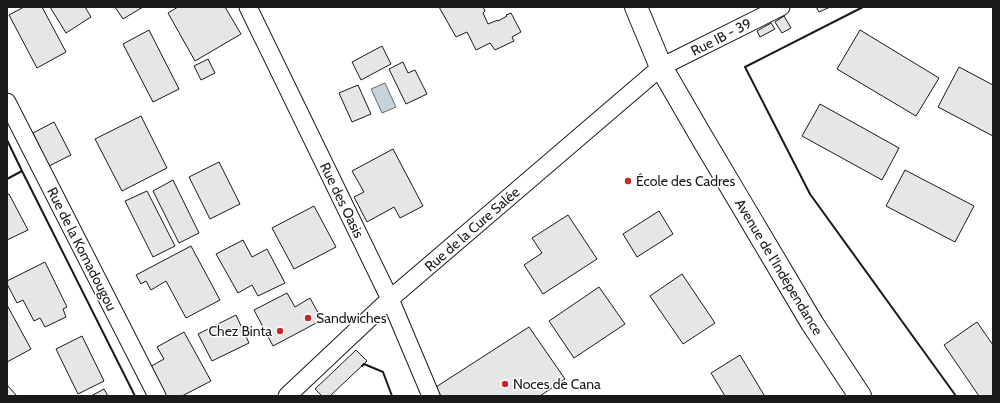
<svg xmlns="http://www.w3.org/2000/svg" width="1000" height="403" font-family="Cabin,sans-serif">
  <style>
    .water { fill: #c6d2dc; stroke: #6a6a6a }
    .building { fill: #e6e6e6; stroke: #1a1a1a }
    .lines { fill: none; stroke-linecap: round; stroke-linejoin: round }
    .street-casing { stroke: #1a1a1a; stroke-width: 19 }
    .highway-casing { stroke: #1a1a1a; stroke-width: 24 }
    .street { stroke: #fff; stroke-width: 17 }
    .highway { stroke: #fff; stroke-width: 22 }
    .wall { stroke: #1a1a1a; stroke-width: 2 }
    .poi-dot { fill: #c62828; stroke: #fff; stroke-width: 1.5 }
    .labels { text-anchor: middle; dominant-baseline: central; stroke-width: 3; stroke-linejoin: round; paint-order: stroke }
    .street-label { font-size: 14px; fill: #1a1a1a; stroke: #fff }
    .poi-label { font-size: 14px; fill: #1a1a1a; stroke: #fff; text-anchor: start }
  </style>
  <rect width="100%" height="100%" fill="#fff"/>
  <path class="water" d="M 385,83 L 396,107 L 382,113 L 371,89 Z"/>
  <path class="building" d="M 24,7 L 42,7 L 66,52 L 37,68 L 9,15 Z
    M 50,7 L 85,7 L 91,17 L 66,33 Z
    M 115,7 L 143,7 L 123,19 Z
    M 178,7 L 225,7 L 241,34 L 195,61 L 168,13 Z
    M 439,7 L 483,7 L 485,11 L 483,13 L 488,24 L 498,20 L 498,21 L 507,16 L 506,15 L 511,13 L 521,32 L 512,37 L 514,41 L 495,50 L 490,43 L 476,50 L 467,32 L 456,37 Z
    M 816,7 L 830,7 L 819,12 Z
    M 784,16 L 791,28 L 782,33 L 775,22 Z
    M 771,23 L 775,29 L 760,37 L 757,31 Z
    M 149,30 L 179,89 L 153,102 L 123,44 Z
    M 860,30 L 939,78 L 916,116 L 837,69 Z
    M 382,46 L 391,64 L 361,80 L 352,62 Z
    M 208,59 L 215,73 L 201,80 L 194,66 Z
    M 403,62 L 408,73 L 415,70 L 427,94 L 406,104 L 389,69 Z
    M 959,67 L 993,85 L 993,136 L 938,107 Z
    M 358,85 L 371,114 L 352,122 L 339,93 Z
    M 820,104 L 899,148 L 882,180 L 802,136 Z
    M 141,116 L 167,168 L 122,191 L 95,139 Z
    M 54,122 L 71,155 L 49,166 L 33,133 Z
    M 393,149 L 423,206 L 400,218 L 394,207 L 367,222 L 354,197 L 364,192 L 352,171 Z
    M 219,162 L 240,204 L 210,219 L 189,177 Z
    M 905,170 L 974,206 L 955,242 L 886,206 Z
    M 173,180 L 199,233 L 179,243 L 153,191 Z
    M 147,191 L 175,246 L 153,257 L 125,201 Z
    M 9,194 L 28,230 L 7,240 L 7,195 Z
    M 314,206 L 336,247 L 294,269 L 272,228 Z
    M 659,211 L 673,234 L 637,257 L 623,234 Z
    M 568,215 L 597,259 L 543,294 L 524,265 L 542,253 L 532,238 Z
    M 243,240 L 252,257 L 267,249 L 285,283 L 258,296 L 252,285 L 238,293 L 216,254 Z
    M 191,246 L 220,300 L 186,318 L 166,281 L 151,290 L 146,281 L 141,284 L 136,275 Z
    M 45,262 L 67,307 L 63,309 L 66,317 L 45,327 L 40,318 L 34,321 L 23,300 L 17,303 L 7,284 L 7,281 Z
    M 682,274 L 715,323 L 683,344 L 650,296 Z
    M 599,287 L 625,324 L 574,358 L 549,321 Z
    M 287,293 L 295,307 L 310,298 L 322,320 L 273,346 L 254,310 Z
    M 7,305 L 31,349 L 7,362 Z
    M 236,315 L 249,343 L 212,361 L 198,334 Z
    M 977,322 L 993,345 L 993,396 L 979,396 L 944,345 Z
    M 529,327 L 565,379 L 540,396 L 441,396 L 436,387 Z
    M 184,332 L 211,381 L 182,396 L 163,396 L 148,368 L 164,359 L 157,347 Z
    M 82,336 L 104,381 L 78,394 L 56,349 Z
    M 356,350 L 367,361 L 330,396 L 322,396 L 315,389 Z
    M 740,355 L 764,395 L 762,396 L 725,396 L 711,373 Z
    M 7,385 L 17,396 L 7,396 Z
    M 104,389 L 108,396 L 91,396 Z"/>
  <g class="lines">
    <g class="street-casing">
      <path id="street" d="M 248,7 L 390,299 L 431,396
        M 7,102 L 157,396
        M 287,396 L 390,299 L 661,67 L 781,7"/>
    </g>
    <g class="highway-casing">
      <path id="highway" d="M 636,7 L 661,67 L 701,136 L 812,323 L 860,396"/>
    </g>
    <use href="#street" class="street"/>
    <use href="#highway" class="highway"/>
    <path class="wall" d="M 863,7 L 745,67 L 810,194 L 956,396
      M 7,140 L 22,171
      M 7,179 L 22,171 L 135,396
      M 362,366 L 364,364 L 383,372 L 392,396"/>
  </g>
  <g class="poi-dot">
    <circle cx="628" cy="181" r="4"/>
    <circle cx="308" cy="318" r="4"/>
    <circle cx="280" cy="331" r="4"/>
    <circle cx="505" cy="384" r="4"/>
  </g>
  <g class="labels">
    <g class="street-label">
      <text transform="translate(721 37) rotate(-27)">Rue IB - 39</text>
      <text transform="translate(342 200) rotate(64)">Rue des Oasis</text>
      <text transform="translate(472 229) rotate(-41)">Rue de la Cure Salée</text>
      <text transform="translate(82 249) rotate(63)">Rue de la Komadougou</text>
      <text transform="translate(779 267) rotate(59)">Avenue de l'Indépendance</text>
    </g>
    <g class="poi-label">
      <text x="636" y="181">École des Cadres</text>
      <text x="316" y="318">Sandwiches</text>
      <text x="272" y="331" text-anchor="end">Chez Binta</text>
      <text x="513" y="384">Noces de Cana</text>
    </g>
  </g>
  <rect width="1000" height="403" fill="none" stroke="#1a1a1a" stroke-width="16"/>
</svg>
